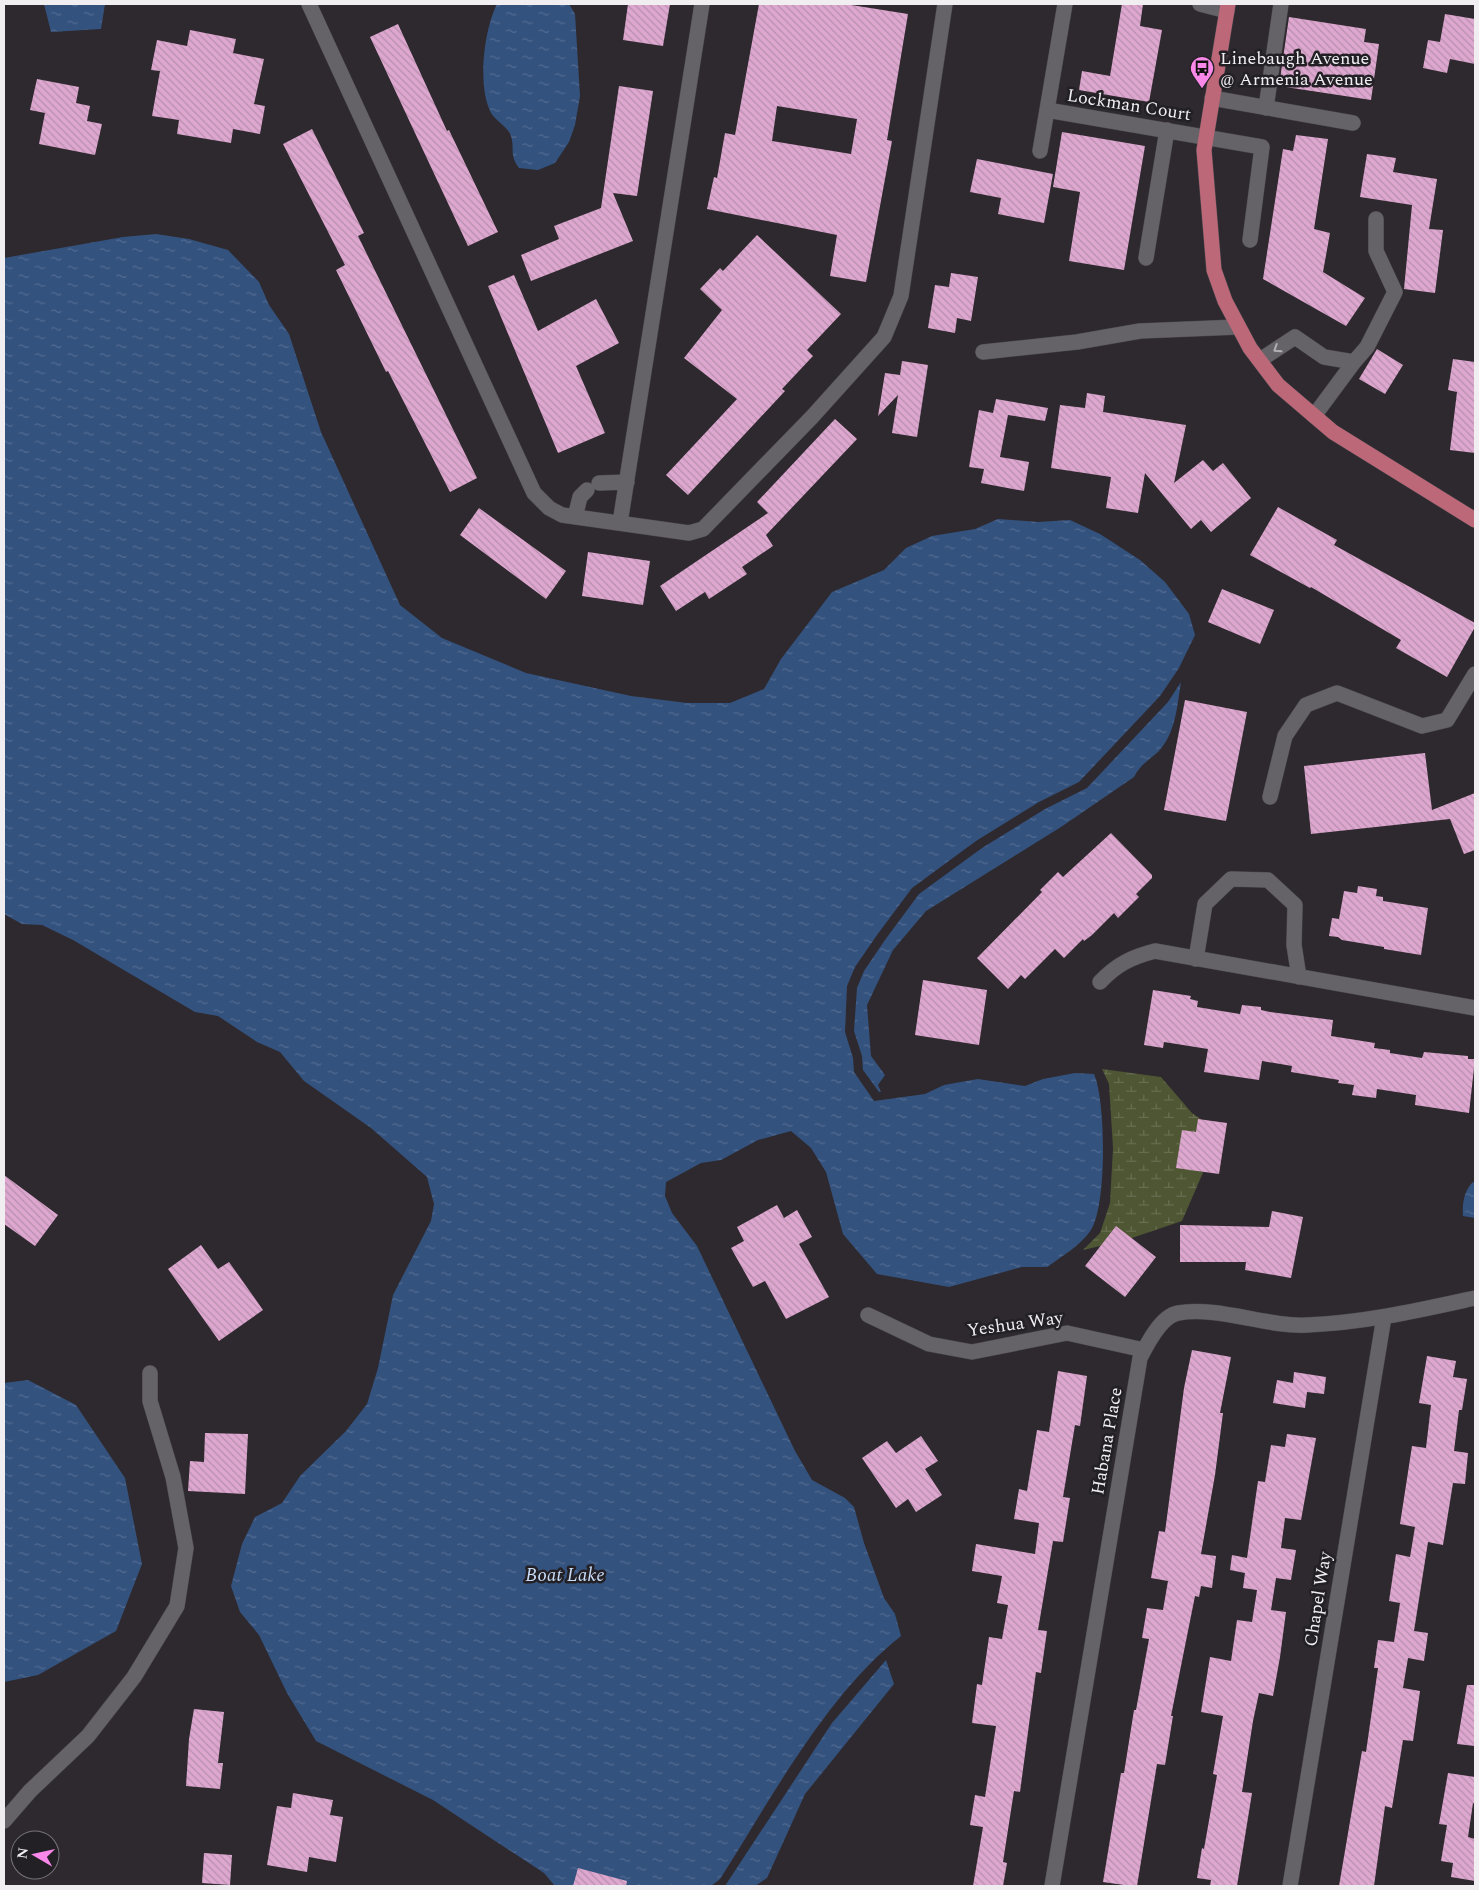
<svg xmlns="http://www.w3.org/2000/svg" width="1479" height="1890" font-family="Spectral,serif">
  <style>
    .wetland { fill: url(#wetland-marsh) }
    .water { fill: url(#water-ripples) }
    .building { fill: url(#building-back-hatch); fill-rule: evenodd }
    .lines { fill: none; stroke-linecap: round; stroke-linejoin: round }
    .minor-casing { stroke: #4a474c; stroke-width: 16 }
    .major-casing { stroke: #4a474c; stroke-width: 16 }
    .minor { stroke: #666368; stroke-width: 15 }
    .major { stroke: #bd6879; stroke-width: 15 }
    .oneway { stroke: #b2afb4 }
    .labels { text-anchor: middle; dominant-baseline: central; stroke-width: 5; stroke-linejoin: round; paint-order: stroke }
    .poi-label { font-size: 18px; fill: #f1eef2; stroke: #232025; text-anchor: start }
    .street-label { font-size: 18px; fill: #f1eef2; stroke: #232025 }
    .water-label { font-size: 19px; font-style: italic; fill: #c9ddf9; stroke: #232025 }
  </style>
  <defs>
    <pattern id="wetland-marsh" width="20" height="14" patternUnits="userSpaceOnUse" patternTransform="scale(1.25)"><rect width="20" height="14" fill="#4e5633"/><path d="M1 5h8M5 5V1M11 12h8M15 12V8" fill="none" stroke="#686f51"/></pattern>
    <pattern id="water-ripples" width="26" height="14" patternUnits="userSpaceOnUse" patternTransform="scale(1.25)"><rect width="26" height="14" fill="#34527e"/><path d="M2 4q2-2 4 0t4 0M15 11q2-2 4 0t4 0" fill="none" stroke="#526b91"/></pattern>
    <pattern id="building-back-hatch" width="6" height="6" patternUnits="userSpaceOnUse" patternTransform="scale(1.25)"><rect width="6" height="6" fill="#dda7cf"/><path d="M-1 5l2 2M0 0l6 6M5-1l2 2" fill="none" stroke="#b88fae"/></pattern>
  </defs>
  <rect width="100%" height="100%" fill="#2d292e"/>
  <path class="wetland" d="M 1102,1069 L 1161,1077 L 1192,1113 L 1202,1120 L 1205,1168 L 1182,1221 L 1126,1240 L 1083,1250 L 1100,1233 L 1110,1203 L 1113,1148 L 1109,1084 Z"/>
  <path class="water" d="M 44,4 L 105,4 L 101,29 L 51,32 Z
    M 497,4 L 569,4 L 575,14 L 580,96 L 575,125 L 569,142 L 555,163 L 538,170 L 519,168 C 509,154 515,150 511,136 C 508,127 496,121 491,113 C 477,86 484,30 497,4 Z
    M 156,234 L 189,239 L 228,250 L 259,282 L 269,305 L 289,334 L 321,432 L 400,605 L 442,638 L 526,673 L 631,696 L 687,703 L 730,703 L 764,689 L 781,659 L 832,592 L 884,570 L 906,548 L 932,536 L 975,529 L 998,519 L 1038,522 L 1070,520 L 1100,534 L 1140,560 L 1165,582 L 1189,614 L 1195,635 L 1179,668 L 1160,696 L 1079,782 L 1039,802 L 976,841 L 912,888 L 877,935 L 855,967 L 847,986 L 845,1032 L 853,1058 L 854,1072 L 874,1101 L 925,1094 L 944,1085 L 978,1079 L 1025,1086 L 1043,1079 L 1075,1073 L 1094,1074 C 1106,1101 1107,1205 1091,1230 C 1081,1245 1061,1257 1047,1267 L 1022,1267 L 949,1287 L 877,1274 L 843,1234 L 826,1172 L 811,1148 L 791,1131 L 758,1140 L 721,1160 L 701,1163 L 666,1182 L 665,1196 L 672,1213 L 697,1246 L 795,1451 L 812,1480 L 845,1498 L 854,1507 L 864,1543 L 884,1598 L 895,1614 L 901,1636 C 826,1695 771,1799 720,1879 L 711,1886 L 555,1886 L 544,1873 L 433,1800 L 316,1741 L 287,1693 L 259,1635 L 240,1612 L 231,1586 L 242,1544 L 255,1517 L 282,1503 L 300,1476 L 346,1431 L 367,1404 L 378,1368 L 393,1295 L 431,1221 L 434,1204 L 427,1177 L 371,1128 L 304,1081 L 280,1052 L 257,1042 L 218,1016 L 195,1012 L 73,940 L 42,925 L 22,924 L 4,914 L 4,258 L 123,237 Z
    M 1181,682 C 1177,706 1176,733 1158,752 C 1149,760 1140,765 1134,777 L 1061,827 L 926,911 L 893,950 L 867,1005 L 871,1056 L 885,1075 L 878,1085 L 881,1092 L 879,1092 L 863,1070 L 862,1056 L 854,1031 L 857,988 L 864,971 L 885,940 L 919,894 L 982,848 L 1045,809 L 1087,788 L 1168,702 Z
    M 1473,1182 L 1475,1183 L 1475,1218 L 1463,1216 C 1462,1205 1464,1190 1473,1182 Z
    M 28,1380 L 76,1405 L 125,1478 L 142,1564 L 116,1631 L 38,1675 L 4,1682 L 4,1383 Z
    M 886,1660 L 894,1684 L 805,1794 L 767,1878 L 755,1886 L 725,1886 L 832,1723 Z"/>
  <path class="building" d="M 628,4 L 670,4 L 663,46 L 623,40 Z
    M 759,4 L 845,4 L 908,14 L 887,140 L 892,141 L 866,282 L 830,276 L 837,235 L 707,209 L 714,177 L 717,178 L 725,133 L 735,135 ZM 777,106 L 857,119 L 851,154 L 772,141 Z
    M 1122,4 L 1143,4 L 1140,26 L 1162,30 L 1149,102 L 1079,90 L 1082,71 L 1110,76 Z
    M 1445,14 L 1475,19 L 1475,64 L 1450,59 L 1447,73 L 1423,68 L 1428,40 L 1440,42 Z
    M 1289,17 L 1366,29 L 1364,42 L 1379,44 L 1371,100 L 1279,86 Z
    M 398,24 L 447,131 L 449,130 L 498,232 L 468,246 L 370,37 Z
    M 190,30 L 236,39 L 233,53 L 264,59 L 254,104 L 265,106 L 260,134 L 233,129 L 231,143 L 177,134 L 179,120 L 152,116 L 160,71 L 151,70 L 157,40 L 187,46 Z
    M 37,79 L 79,87 L 76,103 L 90,106 L 87,121 L 102,124 L 95,155 L 39,144 L 45,113 L 30,110 Z
    M 619,86 L 653,91 L 637,196 L 613,193 L 633,241 L 531,281 L 521,255 L 559,239 L 554,226 L 601,208 Z
    M 312,129 L 364,233 L 358,236 L 477,478 L 450,492 L 388,371 L 386,372 L 336,270 L 345,265 L 283,144 Z
    M 1062,132 L 1145,146 L 1124,270 L 1069,261 L 1080,192 L 1053,187 Z
    M 1296,135 L 1328,139 L 1314,229 L 1330,233 L 1323,272 L 1365,298 L 1346,326 L 1263,279 L 1283,149 L 1293,151 Z
    M 1367,154 L 1396,158 L 1393,172 L 1437,179 L 1429,229 L 1443,230 L 1435,293 L 1404,289 L 1412,205 L 1360,197 Z
    M 977,159 L 1053,174 L 1044,223 L 998,214 L 1001,198 L 970,192 Z
    M 757,235 L 841,314 L 807,350 L 813,356 L 782,389 L 785,391 L 688,495 L 666,475 L 737,399 L 684,358 L 722,310 L 700,289 L 720,268 L 723,271 Z
    M 951,273 L 978,277 L 971,321 L 957,318 L 955,333 L 928,328 L 935,285 L 949,287 Z
    M 514,275 L 538,331 L 596,299 L 619,343 L 576,366 L 605,433 L 558,453 L 488,286 Z
    M 1377,349 L 1403,365 L 1385,394 L 1359,379 Z
    M 1453,359 L 1475,362 L 1475,453 L 1450,450 L 1457,392 L 1448,390 Z
    M 902,361 L 928,365 L 917,437 L 892,433 L 898,395 L 878,416 L 885,373 L 900,375 Z
    M 1087,393 L 1105,396 L 1103,412 L 1186,425 L 1174,483 L 1203,460 L 1213,471 L 1223,463 L 1251,498 L 1211,532 L 1201,520 L 1191,529 L 1145,473 L 1138,513 L 1106,508 L 1111,477 L 1051,468 L 1060,405 L 1085,408 Z
    M 996,399 L 1048,408 L 1045,421 L 1008,415 L 1000,457 L 1029,462 L 1024,491 L 981,483 L 984,469 L 969,467 L 979,410 L 993,413 Z
    M 835,419 L 857,439 L 766,535 L 773,546 L 742,567 L 747,574 L 709,599 L 705,592 L 676,611 L 660,586 L 768,513 L 757,502 Z
    M 1278,507 L 1337,540 L 1334,545 L 1475,623 L 1475,627 L 1447,677 L 1396,648 L 1401,640 L 1311,587 L 1310,588 L 1250,555 Z
    M 479,508 L 566,571 L 546,599 L 460,535 Z
    M 588,552 L 650,561 L 643,605 L 582,596 Z
    M 1222,589 L 1274,610 L 1260,644 L 1208,622 Z
    M 1185,700 L 1247,712 L 1226,821 L 1164,810 Z
    M 1425,753 L 1432,810 L 1475,793 L 1475,850 L 1464,854 L 1450,819 L 1311,834 L 1304,766 Z
    M 1111,833 L 1152,875 L 1152,878 L 1136,894 L 1139,897 L 1118,918 L 1114,913 L 1092,935 L 1084,941 L 1083,939 L 1064,958 L 1055,949 L 1025,979 L 1021,975 L 1008,989 L 977,958 L 1042,892 L 1040,890 L 1058,872 L 1063,877 Z
    M 1358,886 L 1377,889 L 1376,896 L 1383,897 L 1383,901 L 1428,908 L 1421,955 L 1384,949 L 1384,947 L 1342,940 L 1338,937 L 1329,936 L 1332,918 L 1339,919 L 1344,891 L 1357,893 Z
    M 923,980 L 987,990 L 979,1045 L 915,1035 Z
    M 1153,990 L 1191,996 L 1190,999 L 1198,1001 L 1197,1007 L 1240,1014 L 1242,1005 L 1261,1007 L 1261,1010 L 1270,1012 L 1333,1020 L 1331,1036 L 1375,1043 L 1374,1048 L 1390,1050 L 1390,1053 L 1422,1058 L 1424,1052 L 1468,1056 L 1468,1059 L 1475,1059 L 1469,1113 L 1415,1105 L 1416,1095 L 1377,1089 L 1376,1098 L 1352,1095 L 1354,1085 L 1338,1083 L 1339,1080 L 1291,1072 L 1292,1066 L 1262,1061 L 1259,1080 L 1204,1072 L 1208,1049 L 1164,1042 L 1163,1048 L 1144,1045 Z
    M 1198,1119 L 1227,1123 L 1219,1174 L 1176,1168 L 1182,1130 L 1196,1132 Z
    M 4,1175 L 58,1215 L 35,1246 L 4,1224 Z
    M 777,1205 L 784,1218 L 797,1210 L 812,1237 L 799,1244 L 829,1297 L 786,1319 L 765,1281 L 753,1287 L 731,1248 L 744,1241 L 737,1227 Z
    M 1272,1211 L 1303,1217 L 1291,1278 L 1245,1270 L 1246,1262 L 1180,1262 L 1180,1225 L 1269,1227 Z
    M 1116,1226 L 1156,1257 L 1125,1297 L 1085,1266 Z
    M 201,1245 L 218,1269 L 229,1262 L 263,1310 L 219,1341 L 168,1269 Z
    M 1192,1350 L 1231,1357 L 1220,1413 L 1223,1413 L 1215,1475 L 1201,1554 L 1216,1556 L 1212,1588 L 1201,1586 L 1199,1597 L 1195,1596 L 1171,1716 L 1173,1716 L 1165,1765 L 1157,1764 L 1137,1886 L 1131,1886 L 1103,1882 L 1121,1773 L 1124,1773 L 1134,1710 L 1136,1710 L 1149,1639 L 1142,1638 L 1147,1608 L 1163,1610 L 1168,1581 L 1151,1578 L 1159,1531 L 1165,1532 L 1184,1388 Z
    M 1427,1356 L 1456,1361 L 1453,1377 L 1467,1379 L 1462,1410 L 1459,1410 L 1454,1451 L 1468,1453 L 1465,1484 L 1453,1483 L 1443,1545 L 1428,1542 L 1414,1631 L 1428,1633 L 1424,1661 L 1408,1658 L 1403,1688 L 1420,1691 L 1413,1741 L 1403,1740 L 1392,1808 L 1385,1806 L 1374,1886 L 1339,1886 L 1362,1751 L 1366,1752 L 1378,1668 L 1374,1668 L 1378,1640 L 1394,1642 L 1400,1603 L 1389,1601 L 1396,1554 L 1410,1557 L 1415,1527 L 1400,1524 L 1412,1446 L 1426,1448 L 1431,1405 L 1419,1403 Z
    M 1058,1371 L 1087,1376 L 1080,1426 L 1075,1425 L 1063,1497 L 1070,1498 L 1063,1542 L 1053,1541 L 1038,1630 L 1047,1631 L 1041,1673 L 1036,1672 L 1020,1792 L 1014,1791 L 1003,1862 L 1007,1863 L 1003,1886 L 973,1886 L 983,1827 L 970,1825 L 975,1795 L 985,1797 L 996,1726 L 972,1723 L 977,1684 L 982,1685 L 989,1637 L 1002,1639 L 1008,1605 L 997,1603 L 1002,1576 L 972,1571 L 976,1544 L 1035,1554 L 1039,1523 L 1014,1519 L 1019,1489 L 1027,1491 L 1037,1430 L 1049,1432 Z
    M 1294,1372 L 1326,1377 L 1324,1394 L 1307,1392 L 1305,1408 L 1273,1403 L 1277,1380 L 1293,1383 Z
    M 205,1433 L 248,1434 L 245,1494 L 188,1491 L 190,1461 L 204,1462 Z
    M 1287,1434 L 1316,1438 L 1301,1520 L 1285,1518 L 1281,1548 L 1296,1550 L 1291,1580 L 1276,1578 L 1271,1610 L 1286,1612 L 1280,1657 L 1273,1696 L 1259,1693 L 1253,1721 L 1242,1792 L 1252,1793 L 1237,1886 L 1210,1886 L 1211,1880 L 1197,1878 L 1202,1848 L 1204,1849 L 1217,1775 L 1213,1774 L 1223,1716 L 1201,1712 L 1210,1657 L 1231,1661 L 1237,1620 L 1252,1622 L 1257,1590 L 1243,1588 L 1245,1573 L 1230,1570 L 1232,1555 L 1247,1558 L 1258,1481 L 1265,1482 L 1271,1445 L 1285,1447 Z
    M 921,1436 L 938,1461 L 925,1469 L 942,1495 L 916,1512 L 908,1499 L 896,1508 L 862,1458 L 887,1441 L 896,1453 Z
    M 1467,1685 L 1475,1685 L 1475,1746 L 1457,1744 Z
    M 194,1709 L 224,1712 L 218,1763 L 223,1763 L 220,1789 L 186,1786 L 189,1739 Z
    M 1448,1773 L 1475,1777 L 1475,1804 L 1473,1803 L 1468,1837 L 1475,1839 L 1475,1881 L 1451,1877 L 1453,1863 L 1441,1861 L 1447,1825 L 1439,1824 Z
    M 293,1793 L 333,1800 L 330,1815 L 343,1817 L 336,1862 L 309,1857 L 307,1872 L 267,1865 L 277,1806 L 291,1808 Z
    M 204,1853 L 232,1855 L 230,1885 L 202,1883 Z
    M 578,1868 L 627,1881 L 626,1886 L 573,1886 Z"/>
  <g class="lines">
    <g class="minor-casing">
      <path id="minor" d="M 309,4 L 534,493 L 549,508 L 562,515 L 689,533 L 703,529 L 812,417 L 884,337 L 901,296 L 945,4
        M 1200,4 L 1227,11
        M 1212,98 L 1353,123
        M 1266,108 L 1281,4
        M 1047,110 L 1262,147 L 1250,240
        M 1040,151 L 1065,4
        M 1146,258 L 1167,130
        M 983,352 L 1077,342 L 1140,331 L 1238,327
        M 1260,360 L 1295,337 L 1324,357 L 1354,362 L 1367,347 L 1395,292 L 1376,251 L 1376,219
        M 1314,416 L 1354,362
        M 599,483 L 627,482
        M 575,517 L 580,497 L 587,490
        M 620,523 L 702,4
        M 1270,797 L 1285,736 L 1306,705 L 1337,693 L 1422,726 L 1447,720 L 1475,674
        M 1196,959 L 1205,904 L 1231,879 L 1268,880 L 1295,905 L 1294,945 L 1299,977
        M 1100,982 C 1117,964 1132,957 1155,951 L 1475,1008
        M 868,1315 L 929,1344 L 972,1352 L 1067,1333 L 1144,1350
        M 4,1821 L 30,1791 L 88,1736 L 134,1677 L 177,1606 L 186,1548 L 173,1477 L 150,1401 L 150,1373
        M 1052,1886 L 1140,1358 C 1147,1344 1161,1316 1178,1313 C 1219,1306 1266,1327 1307,1325 C 1364,1323 1420,1310 1475,1298
        M 1290,1886 L 1384,1317"/>
    </g>
    <g class="major-casing">
      <path id="major" d="M 1228,4 L 1204,150 L 1214,270 L 1225,301 L 1250,348 L 1278,385 L 1333,432 L 1475,520"/>
    </g>
    <use href="#minor" class="minor"/>
    <use href="#major" class="major"/>
  </g>
  <defs><path id="oneway-chevron" d="M-2-3.5L2.5 0L-2 3.5" fill="none" stroke-width="1.6" stroke-linecap="round" stroke-linejoin="round" transform="scale(1.25)"/></defs>
  <use class="oneway" href="#oneway-chevron" transform="translate(1277 349) rotate(147)"/>
  <defs>
    <g id="bus-pin" transform="scale(1.25)"><path d="M0 17L-7.5 6A9.5 9.5 0 1 1 7.5 6Z" fill="#f988e9" stroke="#232025"/><path d="M-5-6H5V4H4V6H2V4H-2V6H-4V4H-5ZM-3.5-4V0h7V-4ZM-3.5 1.2v1.5H-2V1.2ZM2 1.2v1.5H3.5V1.2Z" fill="#111"/></g>
  </defs>
  <g fill-rule="evenodd">
    <use href="#bus-pin" x="1202" y="68"/>
  </g>
  <g class="labels">
    <g class="poi-label">
      <text x="1220" y="58">Linebaugh Avenue<tspan x="1220" dy="21">@ Armenia Avenue</tspan></text>
    </g>
    <g class="street-label">
      <text transform="translate(1129 105) rotate(9)">Lockman Court</text>
      <text transform="translate(1015 1324) rotate(-8)">Yeshua Way</text>
      <text transform="translate(1107 1441) rotate(-80)">Habana Place</text>
      <text transform="translate(1318 1599) rotate(-81)">Chapel Way</text>
    </g>
    <g class="water-label">
      <text x="565" y="1575">Boat Lake</text>
    </g>
  </g>
  <rect width="1479" height="1890" fill="none" stroke="#f1eef2" stroke-width="10"/>
  <g transform="translate(35 1855) rotate(279)"><circle r="24" fill="#232025" stroke="#757277"/>
  <path d="M0-4L9 19L0 12L-9 19Z" fill="#f988e9"/>
  <text y="-8" font-size="14" font-weight="bold" text-anchor="middle" fill="#f1eef2">N</text>
  </g>
</svg>
